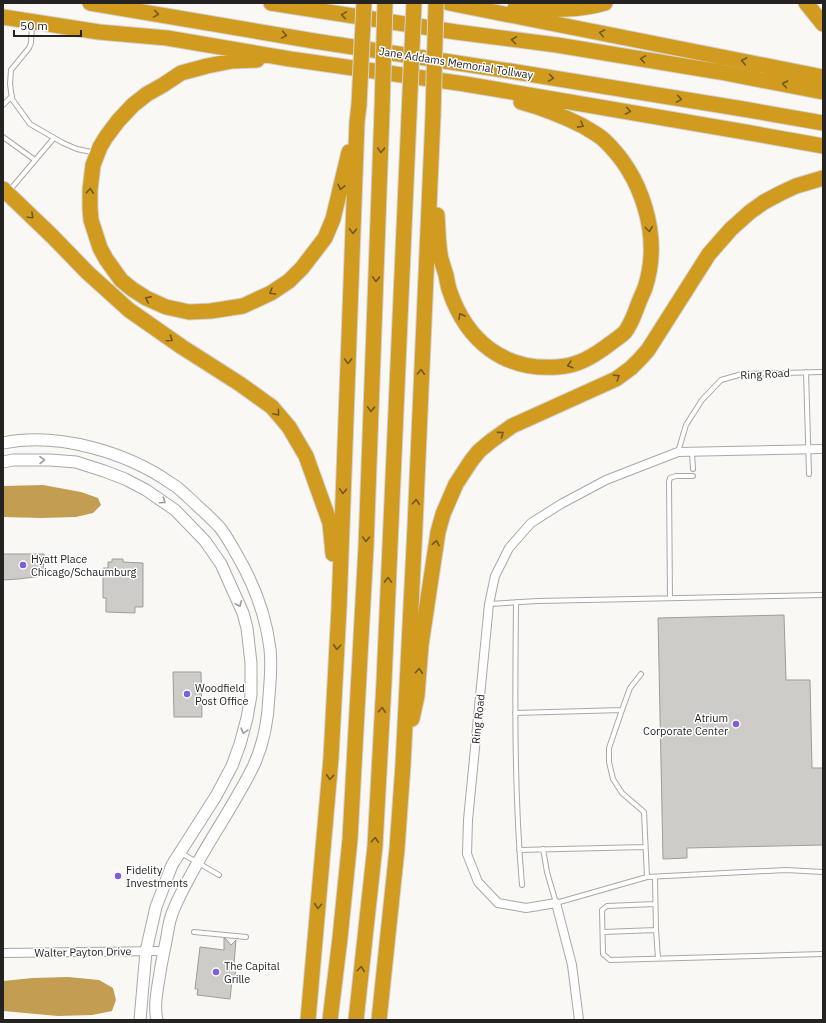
<svg xmlns="http://www.w3.org/2000/svg" width="826" height="1023" font-family="'IBM Plex Sans',sans-serif">
  <style>
    .water { fill: #c29d52 }
    .building { fill: #cdccc9; stroke: #9f9d9b }
    .lines { fill: none; stroke-linecap: round; stroke-linejoin: round }
    .lane-casing { stroke: #aaa8a5; stroke-width: 6 }
    .street-casing { stroke: #aaa8a5; stroke-width: 10 }
    .secondary-casing { stroke: #aaa8a5; stroke-width: 13 }
    .highway-casing { stroke: #d3d3d3; stroke-width: 17 }
    .lane { stroke: #fff; stroke-width: 4 }
    .street { stroke: #fff; stroke-width: 8 }
    .secondary { stroke: #fff; stroke-width: 11 }
    .highway { stroke: #d09b1f; stroke-width: 15 }
    .highway-bridge-casing { stroke: #d3d3d3; stroke-width: 17; stroke-linecap: butt }
    .highway-bridge { stroke: #d09b1f; stroke-width: 15 }
    .oneway { stroke: #715921 }
    .oneway2 { stroke: #9c9c9c }
    .poi-dot { fill: #805ed9; stroke: #fff; stroke-width: 1.5 }
    .labels { text-anchor: middle; dominant-baseline: central; stroke-width: 3; stroke-linejoin: round; paint-order: stroke }
    .street-label { font-size: 11px; fill: #242322; stroke: #fff }
    .poi-label { font-size: 11px; fill: #242322; stroke: #fff; text-anchor: start }
  </style>
  <rect width="100%" height="100%" fill="#faf8f5"/>
  <path class="water" d="M 43,485 L 81,492 L 98,498 L 101,505 L 93,513 L 76,517 L 41,518 L 3,517 L 3,486 Z
    M 68,977 L 99,980 L 113,988 L 116,1000 L 112,1011 L 92,1015 L 58,1016 L 3,1011 L 3,981 L 33,978 Z"/>
  <path class="building" d="M 3,554 L 44,554 L 43,576 L 18,579 L 3,580 Z
    M 112,559 L 123,559 L 123,562 L 143,563 L 143,607 L 135,607 L 135,613 L 106,612 L 106,598 L 103,598 L 103,568 L 108,568 L 108,562 L 112,562 Z
    M 784,615 L 786,680 L 810,680 L 812,768 L 823,768 L 823,845 L 687,848 L 687,858 L 663,859 L 658,618 Z
    M 173,672 L 201,672 L 202,717 L 174,717 Z
    M 224,938 L 226,939 L 231,945 L 236,940 L 234,964 L 236,964 L 235,980 L 232,980 L 230,999 L 197,995 L 198,989 L 195,989 L 200,947 L 224,950 Z"/>
  <g class="lines">
    <g class="lane-casing">
      <path id="lane" d="M 32,24 L 31,43 L 29,48 L 11,70 L 10,84 L 12,99 L 30,124 L 63,143 L 77,149 L 96,153
        M 3,105 L 12,96
        M 3,137 L 35,160
        M 9,191 L 54,138
        M 806,372 L 809,474
        M 678,452 L 686,425 L 702,400 L 721,380 L 742,374 L 823,372
        M 692,452 L 693,469
        M 670,598 L 669,482 L 670,478 L 676,476 L 693,476
        M 516,602 C 515,697 514,791 522,885
        M 489,604 L 538,601 L 823,595
        M 622,710 L 630,688 L 641,674
        M 515,713 L 622,710 L 609,748 L 609,762 L 613,779 L 622,793 L 644,812 L 647,877
        M 543,849 L 547,872 L 556,903 L 647,877 L 786,870 L 823,872
        M 519,850 L 645,847
        M 181,853 L 219,875
        M 655,877 L 656,930
        M 655,904 L 607,906 L 602,910 L 603,954 L 610,960 L 823,954
        M 194,932 L 246,937
        M 603,932 L 656,930 L 658,958"/>
    </g>
    <g class="street-casing">
      <path id="street" d="M 3,953 L 164,951
        M 579,1020 L 572,965 L 556,903 L 526,908 L 498,903 L 478,882 L 467,854 L 468,820 L 489,604 L 495,576 L 509,548 L 531,523 L 561,504 L 606,480 L 678,452 L 823,449"/>
    </g>
    <g class="secondary-casing">
      <path id="secondary" d="M 3,443 C 58,432 127,452 172,484 C 178,487 182,492 187,496 C 198,507 211,517 221,529 C 227,537 232,546 237,555 C 254,584 266,616 270,649 C 272,665 270,681 269,696 C 268,719 263,746 253,767 C 235,803 212,836 193,871 C 185,886 176,901 171,917 C 169,923 168,930 167,936 C 165,946 163,956 161,966 C 159,982 153,1004 157,1020
        M 3,462 L 13,460 L 50,460 L 76,462 L 104,471 L 125,479 L 146,490 L 175,510 L 205,541 L 221,564 L 243,613 L 247,628 L 251,663 L 251,695 L 247,718 L 240,744 L 232,766 L 216,796 L 172,865 L 156,907 L 146,951 L 140,1020"/>
    </g>
    <g class="highway-casing">
      <path id="highway" d="M 90,3 L 314,41 L 510,71 L 743,109 L 823,123
        M 271,3 L 456,32 L 557,45 L 720,72 L 823,92
        M 449,3 L 823,77
        M 806,3 L 823,24
        M 515,8 C 544,9 576,12 605,3
        M 3,17 L 99,32 L 167,38 L 290,59 L 465,84 L 745,132 L 823,146
        M 257,60 L 232,61 L 207,66 L 181,73 L 163,85 L 147,94 L 133,105 L 118,121 L 106,137 L 100,147 L 93,165 L 90,190 L 90,208 L 91,220 L 100,248 L 106,259 L 121,280 L 132,289 L 146,298 L 166,307 L 189,312 L 211,311 L 243,306 L 271,293 L 289,281 L 302,268 L 325,238 L 333,219 L 349,152
        M 3,189 L 52,236 L 88,273 L 129,310 L 182,347 L 240,384 L 272,407 L 289,427 L 306,456 L 330,523 L 333,554
        M 437,215 C 438,228 438,241 440,254 C 441,261 444,268 446,275 C 447,281 448,287 450,292 C 467,341 504,371 557,367 C 578,366 594,356 611,343 C 615,340 621,336 625,332 C 632,323 635,312 639,302 C 641,297 643,293 645,288 C 662,236 642,175 603,139 C 597,134 589,130 583,126 C 563,116 543,108 521,102
        M 412,719 L 417,696 L 421,645 L 438,532 L 443,514 L 456,484 L 471,461 L 479,451 L 491,441 L 512,426 L 616,379 L 631,368 L 640,359 L 648,350 L 709,254 L 731,229 L 750,212 L 764,202 L 781,193 L 796,186 L 823,178
        M 308,1020 L 331,758 L 339,608 L 357,122 L 359,105
        M 330,1020 L 340,938 L 350,839 L 366,547 L 382,111
        M 356,1020 L 375,846 L 384,682 L 409,116
        M 379,1020 L 397,849 L 403,765 L 415,527 L 433,116"/>
    </g>
    <use href="#lane" class="lane"/>
    <use href="#street" class="street"/>
    <use href="#secondary" class="secondary"/>
    <use href="#highway" class="highway"/>
    <g class="highway-bridge-casing">
      <path id="highway-bridge" d="M 359,105 L 364,3
        M 382,111 L 385,3
        M 409,116 L 414,3
        M 433,116 L 436,3"/>
    </g>
    <use href="#highway-bridge" class="highway-bridge"/>
  </g>
  <defs><path id="oneway-chevron" d="M-2-3.5L2.5 0L-2 3.5" fill="none" stroke-width="1.6" stroke-linecap="round" stroke-linejoin="round"/></defs>
  <g class="oneway">
    <use href="#oneway-chevron" transform="translate(156 14) rotate(9)"/>
    <use href="#oneway-chevron" transform="translate(344 15) rotate(-171)"/>
    <use href="#oneway-chevron" transform="translate(602 33) rotate(-169)"/>
    <use href="#oneway-chevron" transform="translate(284 35) rotate(10)"/>
    <use href="#oneway-chevron" transform="translate(514 40) rotate(-173)"/>
    <use href="#oneway-chevron" transform="translate(643 59) rotate(-171)"/>
    <use href="#oneway-chevron" transform="translate(744 61) rotate(-169)"/>
    <use href="#oneway-chevron" transform="translate(551 78) rotate(9)"/>
    <use href="#oneway-chevron" transform="translate(785 84) rotate(-169)"/>
    <use href="#oneway-chevron" transform="translate(679 99) rotate(9)"/>
    <use href="#oneway-chevron" transform="translate(628 111) rotate(9)"/>
    <use href="#oneway-chevron" transform="translate(581 125) rotate(29)"/>
    <use href="#oneway-chevron" transform="translate(381 150) rotate(92)"/>
    <use href="#oneway-chevron" transform="translate(341 187) rotate(104)"/>
    <use href="#oneway-chevron" transform="translate(90 191) rotate(-86)"/>
    <use href="#oneway-chevron" transform="translate(31 216) rotate(43)"/>
    <use href="#oneway-chevron" transform="translate(649 229) rotate(83)"/>
    <use href="#oneway-chevron" transform="translate(353 231) rotate(92)"/>
    <use href="#oneway-chevron" transform="translate(376 279) rotate(92)"/>
    <use href="#oneway-chevron" transform="translate(272 292) rotate(150)"/>
    <use href="#oneway-chevron" transform="translate(148 299) rotate(-154)"/>
    <use href="#oneway-chevron" transform="translate(461 316) rotate(-119)"/>
    <use href="#oneway-chevron" transform="translate(170 339) rotate(35)"/>
    <use href="#oneway-chevron" transform="translate(348 361) rotate(92)"/>
    <use href="#oneway-chevron" transform="translate(570 365) rotate(163)"/>
    <use href="#oneway-chevron" transform="translate(421 372) rotate(-87)"/>
    <use href="#oneway-chevron" transform="translate(617 377) rotate(-32)"/>
    <use href="#oneway-chevron" transform="translate(371 409) rotate(92)"/>
    <use href="#oneway-chevron" transform="translate(277 413) rotate(50)"/>
    <use href="#oneway-chevron" transform="translate(501 434) rotate(-36)"/>
    <use href="#oneway-chevron" transform="translate(343 491) rotate(92)"/>
    <use href="#oneway-chevron" transform="translate(416 502) rotate(-87)"/>
    <use href="#oneway-chevron" transform="translate(366 539) rotate(92)"/>
    <use href="#oneway-chevron" transform="translate(436 543) rotate(-79)"/>
    <use href="#oneway-chevron" transform="translate(388 580) rotate(-88)"/>
    <use href="#oneway-chevron" transform="translate(337 647) rotate(93)"/>
    <use href="#oneway-chevron" transform="translate(419 671) rotate(-86)"/>
    <use href="#oneway-chevron" transform="translate(382 710) rotate(-87)"/>
    <use href="#oneway-chevron" transform="translate(330 777) rotate(95)"/>
    <use href="#oneway-chevron" transform="translate(375 840) rotate(-87)"/>
    <use href="#oneway-chevron" transform="translate(318 906) rotate(95)"/>
    <use href="#oneway-chevron" transform="translate(361 969) rotate(-83)"/>
  </g>
  <g class="oneway2">
    <use href="#oneway-chevron" transform="translate(42 460) rotate(-1)"/>
    <use href="#oneway-chevron" transform="translate(163 501) rotate(34)"/>
    <use href="#oneway-chevron" transform="translate(239 604) rotate(66)"/>
    <use href="#oneway-chevron" transform="translate(244 731) rotate(106)"/>
  </g>
  <g class="poi-dot">
    <circle cx="23" cy="565" r="4"/>
    <circle cx="187" cy="694" r="4"/>
    <circle cx="736" cy="724" r="4"/>
    <circle cx="118" cy="876" r="4"/>
    <circle cx="216" cy="972" r="4"/>
  </g>
  <g class="labels">
    <g class="street-label">
      <text transform="translate(456 63) rotate(9)">Jane Addams Memorial Tollway</text>
      <text transform="translate(765 374) rotate(-3)">Ring Road</text>
      <text transform="translate(478 719) rotate(-84)">Ring Road</text>
      <text transform="translate(83 952) rotate(-1)">Walter Payton Drive</text>
    </g>
    <g class="poi-label">
      <text x="31" y="559">Hyatt Place<tspan x="31" dy="13">Chicago/Schaumburg</tspan></text>
      <text x="195" y="688">Woodfield<tspan x="195" dy="13">Post Office</tspan></text>
      <text x="728" y="718" text-anchor="end">Atrium<tspan x="728" dy="13">Corporate Center</tspan></text>
      <text x="126" y="870">Fidelity<tspan x="126" dy="13">Investments</tspan></text>
      <text x="224" y="966">The Capital<tspan x="224" dy="13">Grille</tspan></text>
    </g>
  </g>
  <rect width="826" height="1023" fill="none" stroke="#242322" stroke-width="8"/>
  <path d="M14 30v6h67v-6" fill="none" stroke="#242322" stroke-width="2"/>
  <text x="20" y="30" font-size="12" fill="#242322" stroke="#ffffff" stroke-width="3" paint-order="stroke">50 m</text>
</svg>
